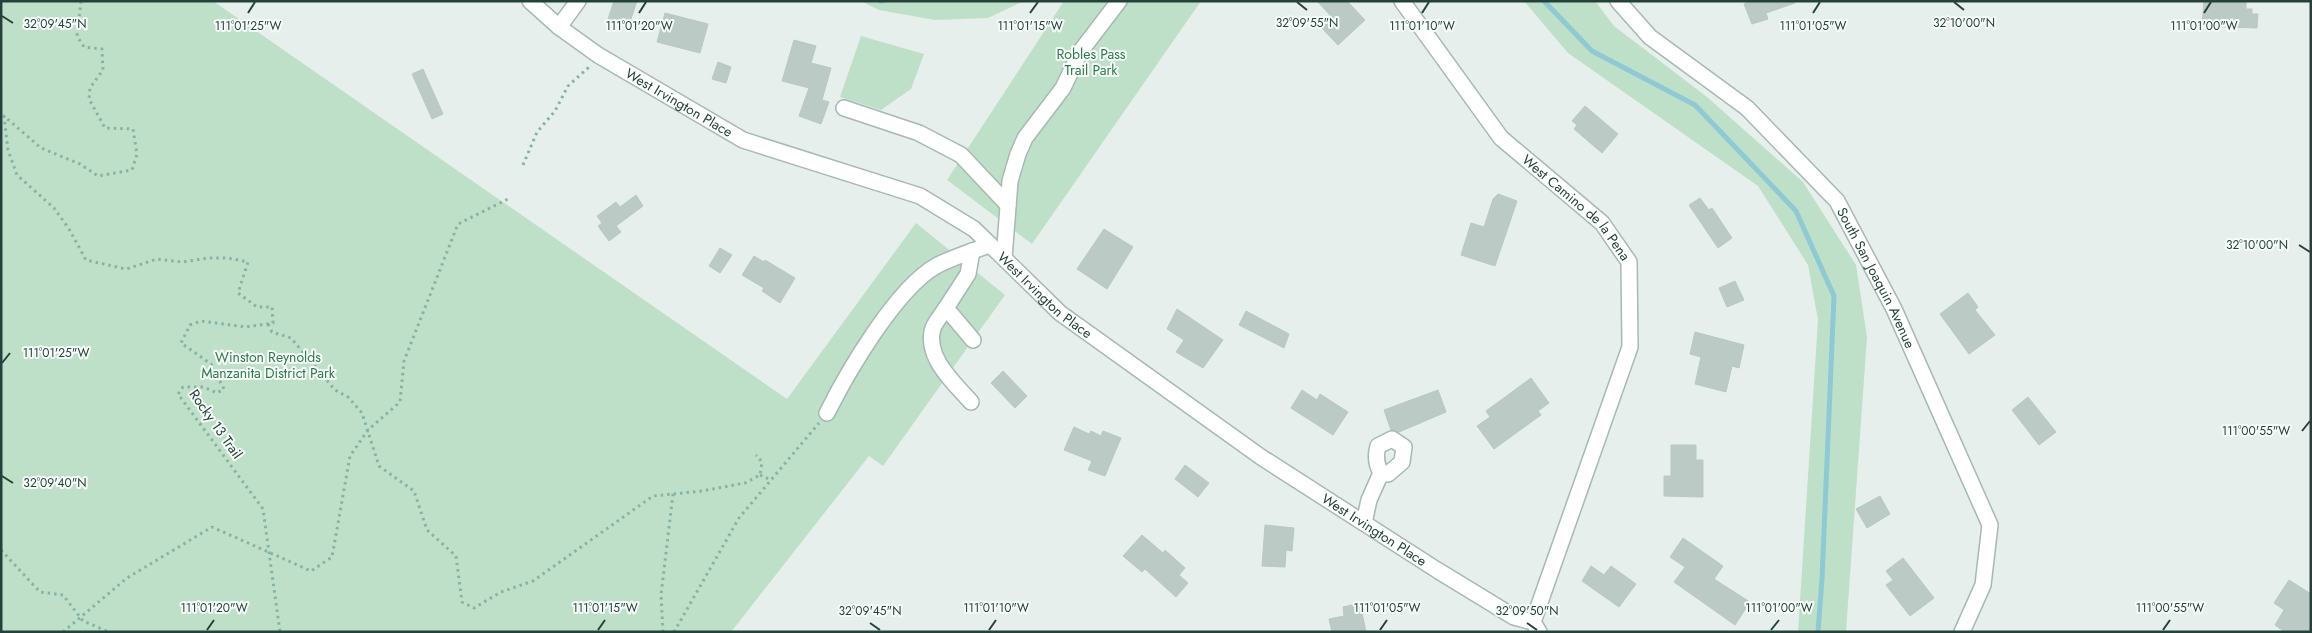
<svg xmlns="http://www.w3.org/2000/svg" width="2312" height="633" font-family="Jost,sans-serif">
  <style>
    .green { fill: #bfe0c8 }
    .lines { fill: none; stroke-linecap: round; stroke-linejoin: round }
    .stream { stroke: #8ec9d4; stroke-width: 5 }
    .building { fill: #bbcac4; stroke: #b8c9c2 }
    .minor-casing { stroke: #a8b8b2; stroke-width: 18 }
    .path { stroke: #86b3a5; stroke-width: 3; stroke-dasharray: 2.5 4; stroke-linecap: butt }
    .minor { stroke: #fff; stroke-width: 15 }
    .ticks { fill: none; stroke: #24423a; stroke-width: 2 }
    .labels { text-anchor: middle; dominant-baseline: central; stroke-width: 4; stroke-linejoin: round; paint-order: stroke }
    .park-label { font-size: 14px; fill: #2d7a4b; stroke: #f7fbf9 }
    .street-label { font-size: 14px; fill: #24423a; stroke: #f7fbf9 }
    .ticks-label { font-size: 12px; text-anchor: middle; fill: #24423a; stroke: #f7fbf9; stroke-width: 4; stroke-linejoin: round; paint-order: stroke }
  </style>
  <rect width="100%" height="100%" fill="#e6efeb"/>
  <path class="green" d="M 3,1 L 213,1 L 787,399 L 916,223 L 1005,295 L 883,466 L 869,456 L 731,632 L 1,632 Z
    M 861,1 L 1024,1 L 988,18 L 935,20 L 879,10 Z
    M 1064,1 L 1201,1 L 1032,244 L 947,180 Z
    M 1524,1 L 1595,1 L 1614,26 L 1707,97 L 1803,182 L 1856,265 L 1867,337 L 1846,632 L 1798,632 L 1818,320 L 1808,265 L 1758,186 L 1568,53 Z
    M 861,36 L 924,54 L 911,89 L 881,110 L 840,97 Z"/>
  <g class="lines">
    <path class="stream" d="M 880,1 L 883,1
      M 1544,1 L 1592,51 L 1695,105 L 1796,211 L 1834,296 L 1822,579 L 1818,632"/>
  </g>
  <path class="building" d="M 614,1 L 637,1 L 629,25 L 608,19 Z
    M 1317,1 L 1347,1 L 1365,20 L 1338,45 L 1319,25 L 1330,15 Z
    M 1751,1 L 1795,1 L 1795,3 L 1766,13 L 1768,19 L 1752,24 L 1744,4 Z
    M 2204,1 L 2246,1 L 2246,9 L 2252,9 L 2252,14 L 2258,14 L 2257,28 L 2202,26 Z
    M 665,13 L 708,24 L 700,53 L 657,42 Z
    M 794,40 L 816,46 L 811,63 L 831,68 L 822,100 L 829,102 L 821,124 L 799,116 L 809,88 L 782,81 Z
    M 718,62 L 731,67 L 726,83 L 712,79 Z
    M 423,69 L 443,114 L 432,119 L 412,74 Z
    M 1585,106 L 1618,134 L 1602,153 L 1574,129 L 1577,125 L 1572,121 Z
    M 1498,194 L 1517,201 L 1495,266 L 1461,255 L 1471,223 L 1484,227 L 1493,199 Z
    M 636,195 L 643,206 L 616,226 L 621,232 L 609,241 L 598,226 L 602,223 L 597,216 L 616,202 L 620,207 Z
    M 1700,198 L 1709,210 L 1712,208 L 1732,238 L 1718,248 L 1689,205 Z
    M 1104,229 L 1133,247 L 1107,289 L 1077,269 Z
    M 720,248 L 732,255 L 720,273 L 709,266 Z
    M 754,256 L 764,262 L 765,260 L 795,278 L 780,303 L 762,291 L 764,288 L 742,275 Z
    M 1735,281 L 1744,300 L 1727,307 L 1719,288 Z
    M 1968,293 L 1978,307 L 1975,310 L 1995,335 L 1969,354 L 1940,314 Z
    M 1177,309 L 1223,340 L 1203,368 L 1176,352 L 1184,340 L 1167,329 Z
    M 1246,311 L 1289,334 L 1284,348 L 1239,325 Z
    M 1695,332 L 1744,345 L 1739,368 L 1732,366 L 1726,392 L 1695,384 L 1701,357 L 1690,354 Z
    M 1003,371 L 1027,396 L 1015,408 L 991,383 Z
    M 1531,378 L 1549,403 L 1538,411 L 1541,415 L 1494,449 L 1477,426 L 1490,417 L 1486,411 Z
    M 1302,390 L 1317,400 L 1320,394 L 1348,412 L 1333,435 L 1291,408 Z
    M 1438,390 L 1446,412 L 1399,432 L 1391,430 L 1384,410 Z
    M 2028,397 L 2056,432 L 2039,445 L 2012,410 Z
    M 1074,427 L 1089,434 L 1091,431 L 1101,436 L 1103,431 L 1121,438 L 1105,476 L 1088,470 L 1092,461 L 1064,450 Z
    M 1671,445 L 1696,445 L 1696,460 L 1703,460 L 1703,497 L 1664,496 L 1664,476 L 1671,476 Z
    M 1185,465 L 1209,483 L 1198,497 L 1175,479 Z
    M 1880,496 L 1890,514 L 1867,528 L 1856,509 Z
    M 1265,525 L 1294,528 L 1292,551 L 1286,550 L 1285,567 L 1262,566 Z
    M 1142,535 L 1163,553 L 1165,550 L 1185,568 L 1179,575 L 1188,583 L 1176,597 L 1145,569 L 1142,572 L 1123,556 Z
    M 1683,538 L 1723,566 L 1714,579 L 1750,602 L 1735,625 L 1674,582 L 1685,567 L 1670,557 Z
    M 1903,558 L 1934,598 L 1910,616 L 1886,585 L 1893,580 L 1886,571 Z
    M 1591,566 L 1604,575 L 1611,566 L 1636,584 L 1619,607 L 1582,581 Z
    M 2289,580 L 2311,594 L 2311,632 L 2285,632 L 2275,625 L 2284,610 L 2274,603 Z
    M 1360,603 L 1366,632 L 1332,632 L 1329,619 L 1344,616 L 1343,607 Z"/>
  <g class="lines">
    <g class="minor-casing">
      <g id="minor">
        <path id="s1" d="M 530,1 L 559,27 L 598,55 L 743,140 L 920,196 L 974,229 L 1060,313 L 1261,457 L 1437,570 L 1514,617 L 1533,622 L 1539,632"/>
        <path id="s2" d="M 1402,1 L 1501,138 L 1602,223 L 1629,262 L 1630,347 L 1533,622"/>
        <path id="s3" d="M 1618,1 L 1650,37 L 1747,108 L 1837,201 L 1894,309 L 1990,525 L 1983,585 L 1962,632"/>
        <path d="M 559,27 L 578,1"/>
        <path d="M 844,108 L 919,133 L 961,155 L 1008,205"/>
        <path d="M 972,251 L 968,274 L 946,308 L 973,340"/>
        <path d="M 1004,258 L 1010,181 L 1018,154 L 1025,138 L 1063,88 L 1080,52 L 1119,1"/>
        <path d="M 946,308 C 942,314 936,321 933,328 C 924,357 955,384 971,402"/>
        <path d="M 827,413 C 848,371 896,289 936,266 C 953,257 972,251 990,245"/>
        <path d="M 1364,523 L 1369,500 L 1381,473 C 1376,464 1375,456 1378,446 L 1392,439 L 1404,447 L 1402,462 L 1388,474 L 1381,473"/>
      </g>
    </g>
    <path class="path" d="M 81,1 L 77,36 L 84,47 L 102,49 L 103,70 L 90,88 L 89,99 L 105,128 L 133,129 L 137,154 L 132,170 L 98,176 L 80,164 L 41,148 L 4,116 L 8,150 L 17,175 L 54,208 L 69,229 L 86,260 L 126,269 L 157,259 L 183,262 L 208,258 L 228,258 L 248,262 L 238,293 L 257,307 L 272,307 L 273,323 L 246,327 L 201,321 L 190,325 L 181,343 L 211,364 L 224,389 L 217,393 L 204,387 L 183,387 L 178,394 L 263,509 L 280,632
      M 523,165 L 537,132 L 555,111 L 568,86 L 589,67
      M 268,324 L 272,332 L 291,338 L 335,390 L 348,397 L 362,413 L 379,466 L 414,491 L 427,530 L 456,556 L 462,602 L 474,608 L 501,592 L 533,581 L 653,496 L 702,491 L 745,483 L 760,475 L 762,462 L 756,455
      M 760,475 L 771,480
      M 1,550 L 40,592 L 63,595 L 83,621 L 109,632
      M 63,632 L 127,578 L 212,527 L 311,571 L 332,557 L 350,456 L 368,430 L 400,402 L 404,361 L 458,224 L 510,198
      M 663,632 L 661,595 L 673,494
      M 674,632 L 739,518 L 819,423"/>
    <use href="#minor" class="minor"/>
  </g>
  <path class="ticks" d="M 1297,2 L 1307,10M 1954,2 L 1964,10M 248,13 L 255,2M 639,13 L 646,2M 1030,13 L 1038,2M 1422,13 L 1429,2M 1813,13 L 1820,2M 2204,13 L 2211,2M 2,16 L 13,23M 2299,245 L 2310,252M 2,363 L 10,353M 2302,431 L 2310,421M 2,476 L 13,483M 870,623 L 880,630M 1527,623 L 1537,630M 207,630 L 214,620M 598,630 L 605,620M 989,630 L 996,620M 1380,630 L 1387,620M 1771,630 L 1779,620M 2163,630 L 2170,620"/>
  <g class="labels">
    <g class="park-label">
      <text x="1091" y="54">Robles Pass<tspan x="1091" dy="16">Trail Park</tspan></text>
      <text x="268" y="357">Winston Reynolds<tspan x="268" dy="16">Manzanita District Park</tspan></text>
    </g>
    <g class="street-label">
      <text stroke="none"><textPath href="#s1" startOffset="181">West Irvington Place</textPath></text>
      <text stroke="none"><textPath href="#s2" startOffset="272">West Camino de la Pena</textPath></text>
      <text stroke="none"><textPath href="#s3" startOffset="384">South San Joaquin Avenue</textPath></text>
      <text stroke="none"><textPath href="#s1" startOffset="601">West Irvington Place</textPath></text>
      <text transform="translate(216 424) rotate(55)">Rocky 13 Trail</text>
      <text stroke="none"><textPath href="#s1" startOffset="1006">West Irvington Place</textPath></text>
    </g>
  </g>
  <g class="ticks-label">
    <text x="1307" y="27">32°09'55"N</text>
    <text x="1964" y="27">32°10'00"N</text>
    <text x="55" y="28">32°09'45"N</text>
    <text x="248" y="30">111°01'25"W</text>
    <text x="639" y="30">111°01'20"W</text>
    <text x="1030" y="30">111°01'15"W</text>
    <text x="1422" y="30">111°01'10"W</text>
    <text x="1813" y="30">111°01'05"W</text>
    <text x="2204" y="30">111°01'00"W</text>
    <text x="2257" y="249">32°10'00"N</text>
    <text x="56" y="357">111°01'25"W</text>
    <text x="2256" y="435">111°00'55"W</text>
    <text x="55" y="487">32°09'40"N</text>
    <text x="214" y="612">111°01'20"W</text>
    <text x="605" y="612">111°01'15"W</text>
    <text x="996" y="612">111°01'10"W</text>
    <text x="1387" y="612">111°01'05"W</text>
    <text x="1779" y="612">111°01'00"W</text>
    <text x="2170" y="612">111°00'55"W</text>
    <text x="870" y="615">32°09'45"N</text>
    <text x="1527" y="615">32°09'50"N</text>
  </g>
  <rect width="2312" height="633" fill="none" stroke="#24423a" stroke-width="5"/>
</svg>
